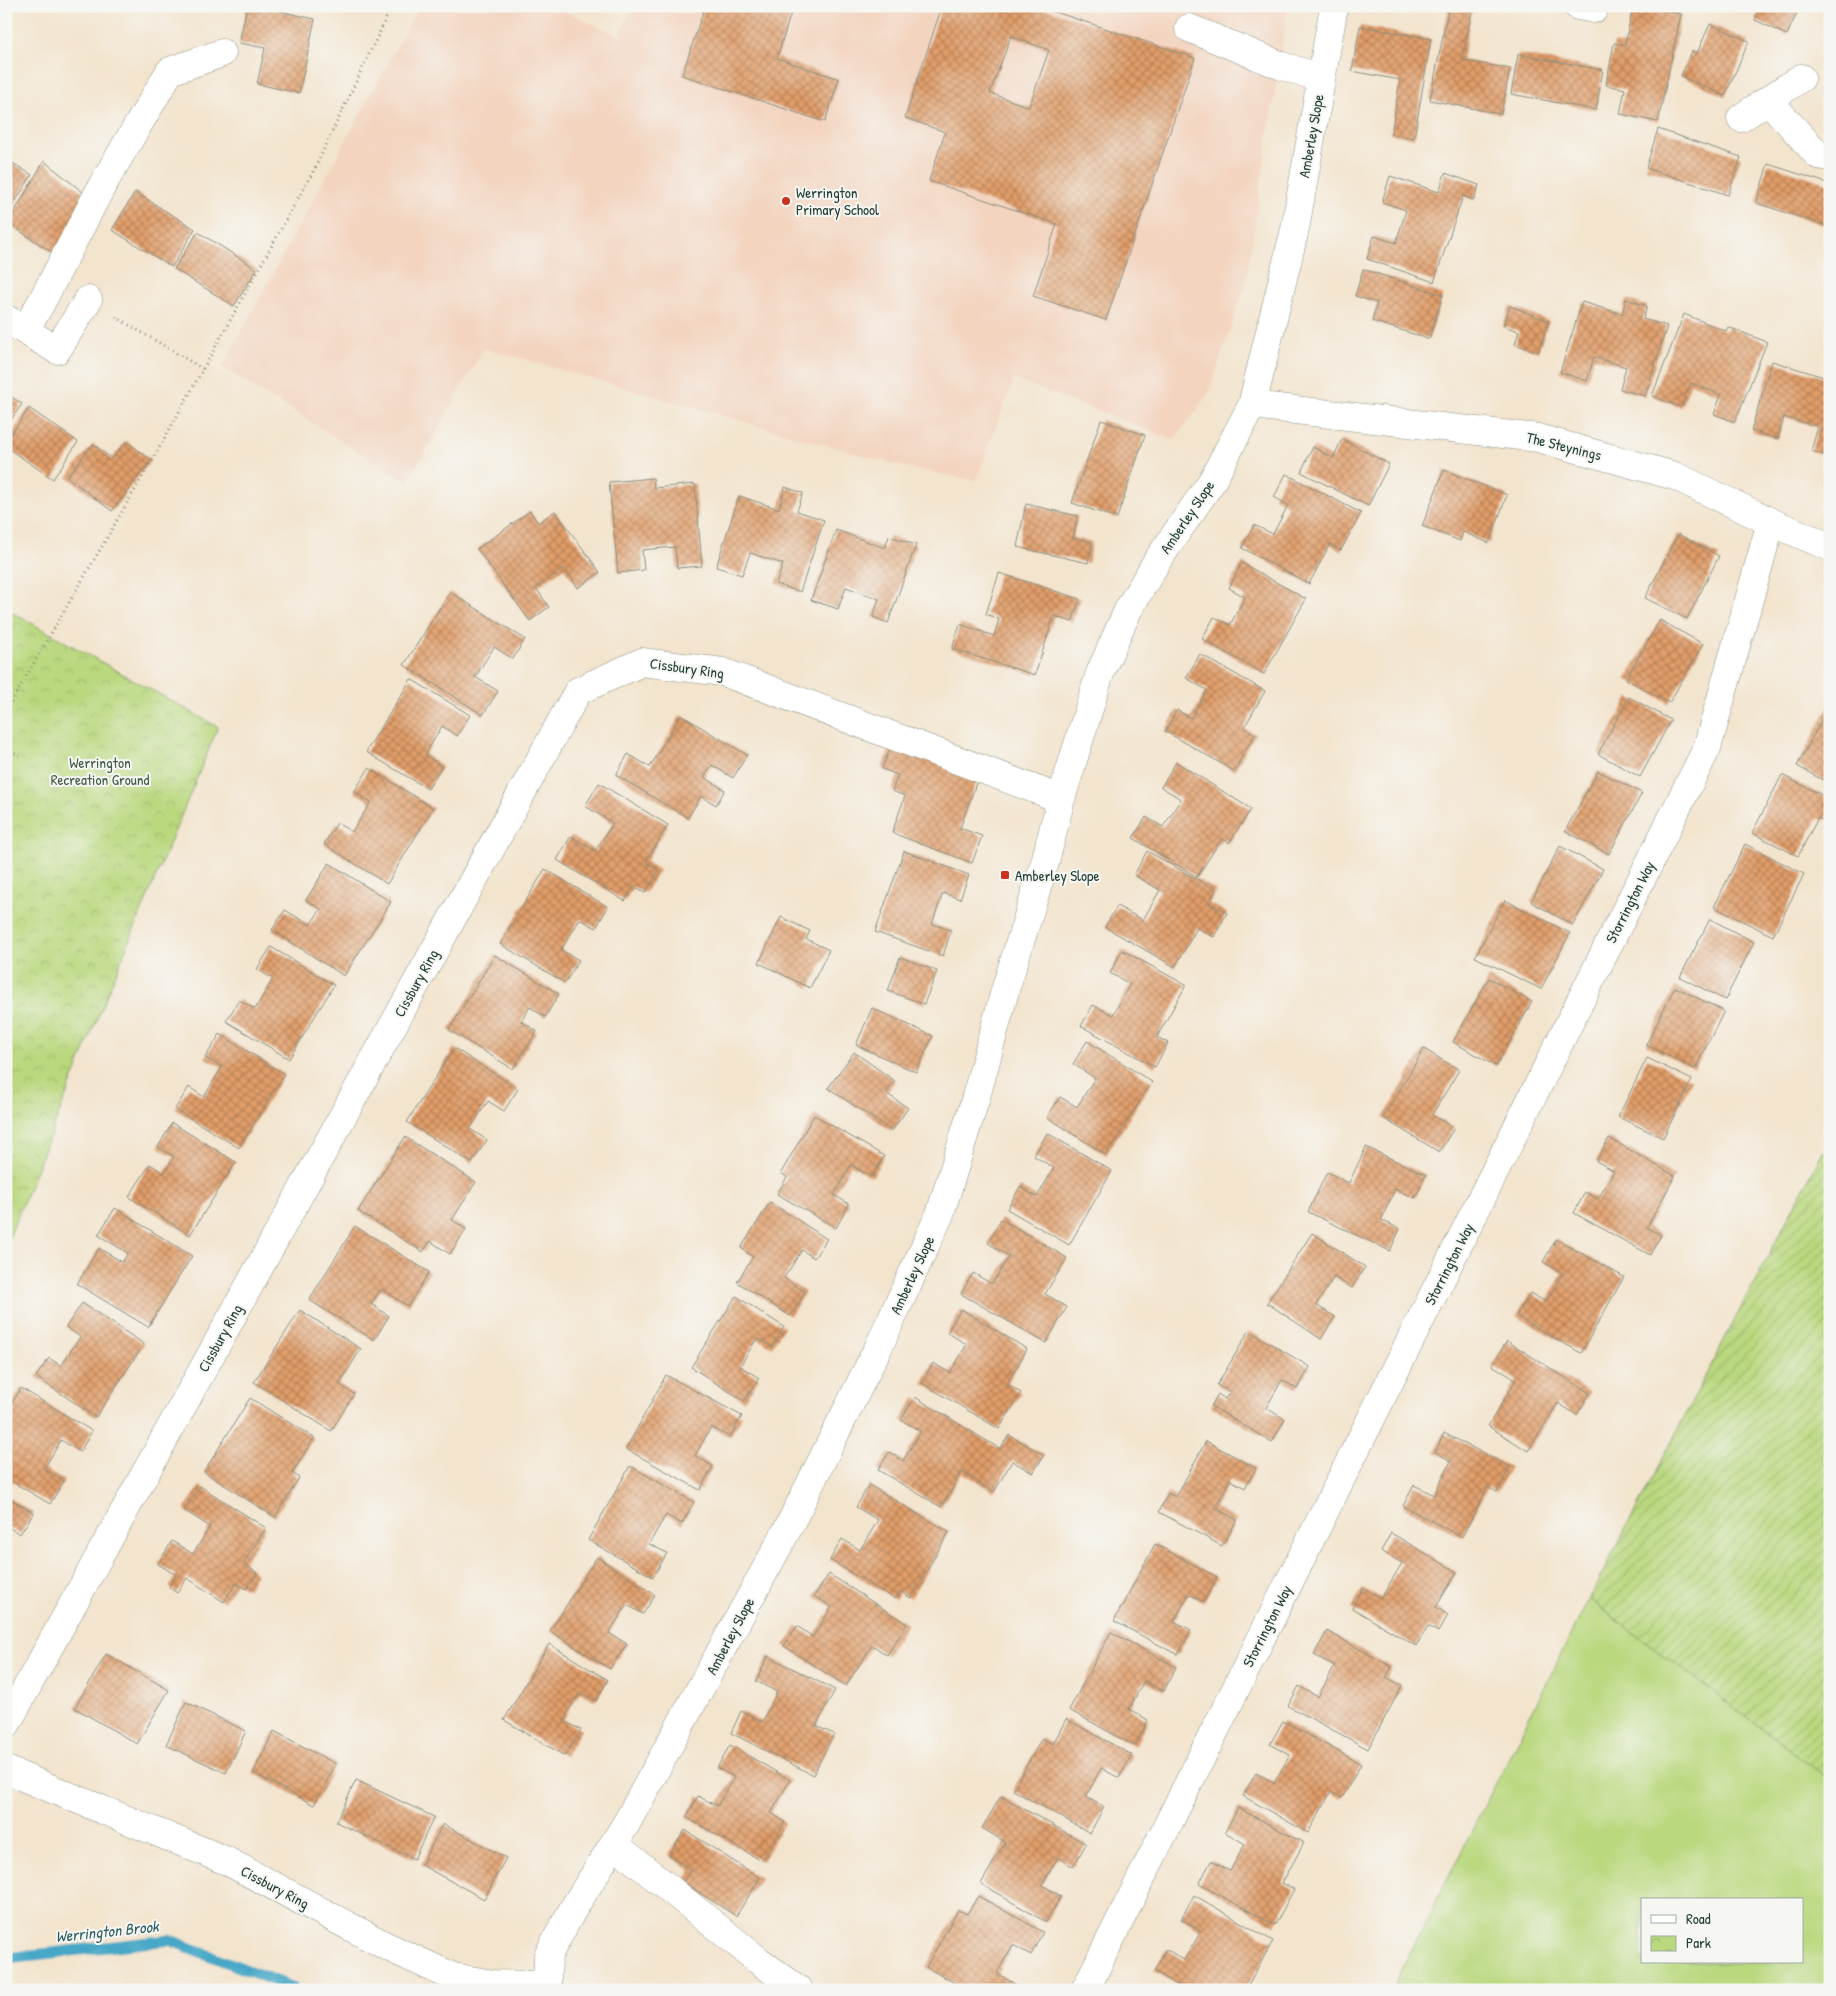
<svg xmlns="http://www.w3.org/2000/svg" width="1836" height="1996" font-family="'Patrick Hand',sans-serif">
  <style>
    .built { fill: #f3d4bf }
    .grass { fill: #bad87e; stroke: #6c8a59; fill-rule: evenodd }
    .park { fill: url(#park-crowns); stroke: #6c8a59 }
    .garden { fill: url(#garden-furrows); stroke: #6c8a59 }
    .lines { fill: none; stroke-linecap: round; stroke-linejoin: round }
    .stream { stroke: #46a7c6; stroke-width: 11 }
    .building { fill: url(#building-cross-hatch); fill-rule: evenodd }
    .minor-casing { stroke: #899081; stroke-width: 29 }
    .path { stroke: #899081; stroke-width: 3; stroke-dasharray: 1 4; stroke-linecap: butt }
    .minor { stroke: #fff; stroke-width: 28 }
    .poi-dot { fill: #c8321e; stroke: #f6f6f2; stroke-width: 2 }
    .labels { text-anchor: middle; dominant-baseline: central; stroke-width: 4; stroke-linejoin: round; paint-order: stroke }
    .street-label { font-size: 15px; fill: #1f3d34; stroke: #f6f6f2 }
    .poi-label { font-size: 15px; fill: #1f3d34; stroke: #f6f6f2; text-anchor: start }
    .park-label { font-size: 15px; fill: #3e5c43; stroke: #f6f6f2 }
    .water-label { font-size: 16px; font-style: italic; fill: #2b5d60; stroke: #f6f6f2 }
  </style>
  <defs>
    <pattern id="park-crowns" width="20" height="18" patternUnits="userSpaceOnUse" patternTransform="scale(1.25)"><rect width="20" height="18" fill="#bad87e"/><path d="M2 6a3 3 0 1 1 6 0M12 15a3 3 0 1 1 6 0" fill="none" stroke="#9fba6e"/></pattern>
    <pattern id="garden-furrows" width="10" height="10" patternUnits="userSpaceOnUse" patternTransform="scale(1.25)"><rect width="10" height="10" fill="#bad87e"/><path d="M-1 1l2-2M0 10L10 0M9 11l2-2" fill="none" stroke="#9fba6e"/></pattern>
    <pattern id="building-cross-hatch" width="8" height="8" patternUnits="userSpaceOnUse" patternTransform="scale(1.25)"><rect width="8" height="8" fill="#e19d69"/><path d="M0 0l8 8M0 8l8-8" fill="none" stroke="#b68157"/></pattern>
  </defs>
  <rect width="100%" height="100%" fill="#f6f6f2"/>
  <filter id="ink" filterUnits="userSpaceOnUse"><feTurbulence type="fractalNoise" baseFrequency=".02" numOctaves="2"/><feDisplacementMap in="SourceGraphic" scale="10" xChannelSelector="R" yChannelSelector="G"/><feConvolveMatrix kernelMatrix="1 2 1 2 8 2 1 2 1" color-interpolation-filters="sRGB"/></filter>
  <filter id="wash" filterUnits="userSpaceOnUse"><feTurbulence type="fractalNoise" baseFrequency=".0096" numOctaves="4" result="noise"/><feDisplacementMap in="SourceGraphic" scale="20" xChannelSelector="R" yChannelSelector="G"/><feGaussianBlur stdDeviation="1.12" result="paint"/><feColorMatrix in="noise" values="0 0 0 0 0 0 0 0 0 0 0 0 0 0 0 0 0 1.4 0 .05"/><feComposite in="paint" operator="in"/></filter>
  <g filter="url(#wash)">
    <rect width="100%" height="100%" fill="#f3e4ce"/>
    <path class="built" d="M 419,6 L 552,6 L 619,35 L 633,6 L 1288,6 L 1246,282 L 1209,393 L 1174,440 L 1014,379 L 976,481 L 901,466 L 484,348 L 408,482 L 222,367 Z"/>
    <path class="grass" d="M 1589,1599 L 1830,1779 L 1830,1990 L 1404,1990 L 1395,1983 ZM 1642,1900 L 1802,1900 L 1802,1962 L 1642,1962 Z"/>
    <path class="park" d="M 6,609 L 218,727 L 106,997 L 6,1245 Z"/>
    <path class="garden" d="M 1823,1151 L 1830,1154 L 1830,1779 L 1589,1599 Z"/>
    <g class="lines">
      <path class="stream" d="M 6,1958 L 170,1940 L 291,1987 L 292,1990"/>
    </g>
    <g id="blocks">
      <path class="building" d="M 247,6 L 257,6 L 315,19 L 299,93 L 257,84 L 265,48 L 239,43 Z
        M 705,6 L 793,6 L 777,58 L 839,79 L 825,122 L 682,75 Z
        M 822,6 L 848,6 L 843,10 L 834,12 Z
        M 942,6 L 1037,6 L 1195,58 L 1106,320 L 1033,296 L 1057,224 L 929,181 L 945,132 L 905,118 ZM 1011,36 L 1049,50 L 1029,107 L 990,93 Z
        M 1449,6 L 1473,6 L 1462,60 L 1510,69 L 1501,114 L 1430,100 Z
        M 1633,6 L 1645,6 L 1681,14 L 1658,122 L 1620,114 L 1625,89 L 1606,85 L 1614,43 L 1625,45 Z
        M 1761,6 L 1800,6 L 1787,35 L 1755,20 Z
        M 1710,24 L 1749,41 L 1725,96 L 1681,76 L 1692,51 L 1697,53 Z
        M 1360,26 L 1431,39 L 1414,138 L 1391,134 L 1400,80 L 1352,71 Z
        M 1518,54 L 1603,70 L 1596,110 L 1511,94 Z
        M 1658,129 L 1741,157 L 1728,195 L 1646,168 Z
        M 6,159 L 32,175 L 8,213 L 6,211 Z
        M 44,161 L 89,197 L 59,257 L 8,223 Z
        M 1768,164 L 1830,184 L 1830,227 L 1756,203 Z
        M 1445,173 L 1479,185 L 1474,200 L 1463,196 L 1434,282 L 1367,259 L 1374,236 L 1396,243 L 1406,210 L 1382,202 L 1390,176 L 1439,192 Z
        M 135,192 L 195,229 L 172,267 L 112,230 Z
        M 198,232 L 257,269 L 234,306 L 174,269 Z
        M 1363,269 L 1443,295 L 1429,339 L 1372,321 L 1377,303 L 1355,296 Z
        M 1626,299 L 1647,306 L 1643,319 L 1667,326 L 1645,396 L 1620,389 L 1626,367 L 1594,357 L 1587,381 L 1560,372 L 1582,302 L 1622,314 Z
        M 1510,306 L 1549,321 L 1538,352 L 1515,344 L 1519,331 L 1503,326 Z
        M 1684,314 L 1726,331 L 1728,327 L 1767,342 L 1735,422 L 1714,414 L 1721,395 L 1691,383 L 1681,407 L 1652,396 Z
        M 1772,361 L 1830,379 L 1830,457 L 1811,451 L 1818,427 L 1784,417 L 1778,439 L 1751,431 Z
        M 6,393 L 22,404 L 6,427 Z
        M 29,408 L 78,442 L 53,479 L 6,447 L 6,442 Z
        M 1101,420 L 1145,435 L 1117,518 L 1072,503 Z
        M 1342,439 L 1389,464 L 1368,506 L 1301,472 L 1313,447 L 1333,458 Z
        M 126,441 L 151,460 L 112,511 L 67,477 L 93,444 L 112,459 Z
        M 1444,470 L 1507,495 L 1489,543 L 1463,532 L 1460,541 L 1422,526 Z
        M 1286,474 L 1361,513 L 1341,550 L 1330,544 L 1309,584 L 1242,548 L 1254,525 L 1273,534 L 1288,505 L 1274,497 Z
        M 653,478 L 654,488 L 695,484 L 702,566 L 677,568 L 675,547 L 642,550 L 644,570 L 618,573 L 609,482 Z
        M 785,487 L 803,493 L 797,511 L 824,520 L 800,592 L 776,584 L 783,564 L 750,553 L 742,575 L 716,567 L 739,496 L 779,509 Z
        M 1026,504 L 1078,516 L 1073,538 L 1092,542 L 1088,563 L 1017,547 Z
        M 530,511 L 538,523 L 555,511 L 600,572 L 578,588 L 564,568 L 536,588 L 549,607 L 530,621 L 477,549 Z
        M 836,530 L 885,548 L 889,536 L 916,545 L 888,623 L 873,617 L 879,599 L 846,587 L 838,609 L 811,600 Z
        M 1678,534 L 1719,556 L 1687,619 L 1645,598 Z
        M 1242,563 L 1306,599 L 1264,674 L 1202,639 L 1214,617 L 1230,625 L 1245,597 L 1229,588 Z
        M 999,573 L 1080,599 L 1072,622 L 1054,616 L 1035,675 L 952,649 L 960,624 L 994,636 L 999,619 L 986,614 Z
        M 450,592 L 525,639 L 513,659 L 494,647 L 475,677 L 498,691 L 483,715 L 404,665 Z
        M 1660,620 L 1703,644 L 1669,703 L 1626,679 Z
        M 1200,654 L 1265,691 L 1244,728 L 1255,734 L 1234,771 L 1165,731 L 1177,710 L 1191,718 L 1207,690 L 1186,678 Z
        M 411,679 L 470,715 L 457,736 L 442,726 L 425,755 L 442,766 L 428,789 L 366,752 Z
        M 1629,697 L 1671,720 L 1640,777 L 1598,754 Z
        M 1830,704 L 1830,784 L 1797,766 Z
        M 681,715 L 747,755 L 733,778 L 712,765 L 704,777 L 725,790 L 716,805 L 701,796 L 688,818 L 616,775 L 628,754 L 650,767 Z
        M 892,743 L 979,775 L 960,828 L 982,836 L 972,863 L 892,833 L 905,796 L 892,791 L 898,775 L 882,769 Z
        M 1176,762 L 1251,809 L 1229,843 L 1222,838 L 1197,877 L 1133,838 L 1146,817 L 1163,827 L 1181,799 L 1161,787 Z
        M 369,768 L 433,808 L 387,884 L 324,844 L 337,823 L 352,832 L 371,802 L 354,792 Z
        M 1598,771 L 1642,793 L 1609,854 L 1565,831 Z
        M 1782,775 L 1830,799 L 1830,811 L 1825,821 L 1818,818 L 1798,856 L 1752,833 Z
        M 599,783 L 668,825 L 646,862 L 659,870 L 645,893 L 633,887 L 625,901 L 557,860 L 571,836 L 595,851 L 613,823 L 585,806 Z
        M 1745,844 L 1804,874 L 1773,936 L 1714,907 Z
        M 1560,846 L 1603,869 L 1573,925 L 1531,902 Z
        M 904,851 L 969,875 L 960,899 L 943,893 L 932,924 L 951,930 L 943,956 L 875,932 Z
        M 1147,851 L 1216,890 L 1209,903 L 1227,913 L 1214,937 L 1197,928 L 1175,967 L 1105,927 L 1117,906 L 1143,920 L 1160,890 L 1134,875 Z
        M 329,863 L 391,902 L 344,976 L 272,930 L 285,910 L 310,925 L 321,909 L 306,900 Z
        M 545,869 L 608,907 L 596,928 L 580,919 L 561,950 L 579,960 L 565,983 L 500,944 Z
        M 1505,900 L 1570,933 L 1541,989 L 1475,957 Z
        M 781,917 L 810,931 L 806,939 L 829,950 L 810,988 L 759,963 Z
        M 1710,919 L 1754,942 L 1725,1000 L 1680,977 Z
        M 271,947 L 334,985 L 289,1059 L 226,1021 L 239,1000 L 255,1009 L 273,979 L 257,969 Z
        M 1122,950 L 1186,985 L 1157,1037 L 1168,1043 L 1155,1067 L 1081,1026 L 1093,1005 L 1113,1015 L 1130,984 L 1110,973 Z
        M 495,955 L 559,994 L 545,1017 L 530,1007 L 521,1021 L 537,1031 L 513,1069 L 449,1030 Z
        M 900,957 L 937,971 L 924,1004 L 888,991 Z
        M 1489,978 L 1532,1002 L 1496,1066 L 1453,1042 Z
        M 1675,987 L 1724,1011 L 1695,1069 L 1646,1045 Z
        M 872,1008 L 933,1036 L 916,1072 L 856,1045 Z
        M 220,1034 L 284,1074 L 239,1148 L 175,1109 L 189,1087 L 204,1097 L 222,1067 L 205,1058 Z
        M 1087,1041 L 1152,1082 L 1106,1155 L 1047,1117 L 1060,1097 L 1077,1107 L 1095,1078 L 1073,1064 Z
        M 454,1048 L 518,1089 L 504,1111 L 488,1101 L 470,1129 L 487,1140 L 472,1163 L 407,1122 Z
        M 1424,1049 L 1459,1070 L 1432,1115 L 1454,1128 L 1439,1152 L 1383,1118 Z
        M 854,1052 L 895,1081 L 886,1093 L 908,1108 L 892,1131 L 828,1088 Z
        M 1647,1058 L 1692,1080 L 1663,1138 L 1618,1117 Z
        M 814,1115 L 884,1156 L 872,1177 L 851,1165 L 834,1195 L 849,1204 L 836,1228 L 777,1194 L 787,1177 L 781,1173 Z
        M 172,1123 L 236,1162 L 190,1235 L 129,1197 L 150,1164 L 164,1173 L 174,1157 L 158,1147 Z
        M 1047,1133 L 1112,1171 L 1069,1245 L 1007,1209 L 1020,1187 L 1037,1197 L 1054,1168 L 1034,1156 Z
        M 405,1137 L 476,1182 L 452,1220 L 466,1229 L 450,1254 L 430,1241 L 423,1252 L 358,1211 Z
        M 1609,1138 L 1675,1176 L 1647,1227 L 1661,1235 L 1650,1255 L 1574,1213 L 1585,1192 L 1598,1199 L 1614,1171 L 1596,1161 Z
        M 1366,1147 L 1426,1175 L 1415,1198 L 1395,1189 L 1381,1220 L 1400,1229 L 1390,1251 L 1308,1212 L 1327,1172 L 1349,1183 Z
        M 770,1202 L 827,1239 L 814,1258 L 802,1250 L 784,1278 L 805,1292 L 790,1316 L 737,1282 L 753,1257 L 741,1248 Z
        M 115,1208 L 192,1256 L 148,1327 L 77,1284 L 99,1248 L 122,1262 L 128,1253 L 98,1235 Z
        M 1001,1219 L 1067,1258 L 1045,1294 L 1067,1307 L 1046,1343 L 961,1294 L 973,1273 L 992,1284 L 1009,1256 L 988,1243 Z
        M 355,1226 L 429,1272 L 408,1306 L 381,1289 L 371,1304 L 389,1316 L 374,1340 L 309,1300 Z
        M 1312,1233 L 1365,1267 L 1352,1288 L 1334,1277 L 1316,1305 L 1335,1317 L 1321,1339 L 1267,1303 Z
        M 1556,1239 L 1624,1277 L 1581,1353 L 1516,1316 L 1530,1293 L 1546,1302 L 1563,1273 L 1543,1262 Z
        M 736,1296 L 784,1327 L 772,1347 L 757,1338 L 740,1366 L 759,1378 L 744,1401 L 691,1367 Z
        M 82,1303 L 144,1344 L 96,1417 L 36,1377 L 49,1358 L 61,1366 L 80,1337 L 66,1327 Z
        M 961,1309 L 1027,1349 L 1007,1384 L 1021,1393 L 999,1429 L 922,1383 L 933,1363 L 950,1373 L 967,1344 L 947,1333 Z
        M 300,1310 L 361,1349 L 339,1384 L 354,1394 L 331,1431 L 254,1382 Z
        M 1249,1331 L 1310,1367 L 1297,1389 L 1282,1380 L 1266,1408 L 1285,1419 L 1272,1442 L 1211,1406 L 1218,1394 L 1225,1399 L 1230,1392 L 1217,1385 Z
        M 1507,1341 L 1590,1393 L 1577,1415 L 1558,1403 L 1528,1451 L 1488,1426 L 1516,1380 L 1492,1365 Z
        M 666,1375 L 742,1416 L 730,1437 L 711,1427 L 695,1456 L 713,1466 L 700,1490 L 626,1449 Z
        M 21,1388 L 92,1431 L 80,1452 L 61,1440 L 44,1469 L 64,1481 L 50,1504 L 6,1478 L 6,1412 Z
        M 915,1397 L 1000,1449 L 1009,1435 L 1044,1455 L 1033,1473 L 1012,1461 L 994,1492 L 962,1472 L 941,1507 L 878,1470 L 889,1452 L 903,1461 L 921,1431 L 901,1420 Z
        M 250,1398 L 314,1438 L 292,1473 L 299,1478 L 275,1517 L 204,1472 Z
        M 1444,1433 L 1510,1467 L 1497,1492 L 1488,1487 L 1462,1537 L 1403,1506 L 1414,1485 L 1434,1495 L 1451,1461 L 1435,1452 Z
        M 1206,1441 L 1256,1468 L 1245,1488 L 1230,1480 L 1215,1508 L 1237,1520 L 1222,1546 L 1159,1512 L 1168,1493 L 1176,1497 Z
        M 630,1466 L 694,1502 L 682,1524 L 666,1515 L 649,1544 L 667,1553 L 653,1577 L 588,1540 Z
        M 869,1485 L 949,1532 L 911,1598 L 900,1591 L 895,1599 L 830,1560 L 842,1539 L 860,1550 L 878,1520 L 856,1507 Z
        M 200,1486 L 266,1528 L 244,1563 L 257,1573 L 247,1589 L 236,1583 L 224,1602 L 187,1578 L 177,1593 L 169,1587 L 176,1575 L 158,1564 L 172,1541 L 193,1554 L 210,1527 L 184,1510 Z
        M 6,1496 L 34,1513 L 20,1534 L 6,1526 Z
        M 1391,1533 L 1457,1572 L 1436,1607 L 1448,1615 L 1438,1632 L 1428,1626 L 1416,1646 L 1352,1608 L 1363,1588 L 1381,1598 L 1402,1563 L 1381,1551 Z
        M 1155,1544 L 1217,1577 L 1204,1602 L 1189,1594 L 1174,1621 L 1191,1630 L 1178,1655 L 1114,1621 Z
        M 597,1557 L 655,1595 L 643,1614 L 627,1605 L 609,1633 L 627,1644 L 610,1669 L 550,1631 Z
        M 829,1574 L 907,1624 L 887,1655 L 872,1645 L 846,1686 L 784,1646 L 797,1626 L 813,1637 L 832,1607 L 814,1596 Z
        M 1327,1631 L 1392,1667 L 1386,1677 L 1402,1686 L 1368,1749 L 1288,1706 L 1299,1686 L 1318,1697 L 1335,1666 L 1314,1655 Z
        M 1111,1632 L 1176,1667 L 1164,1691 L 1144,1681 L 1129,1709 L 1148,1720 L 1135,1746 L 1069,1710 Z
        M 549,1644 L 608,1680 L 596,1701 L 580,1692 L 563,1720 L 581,1730 L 565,1756 L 504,1720 Z
        M 106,1654 L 169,1690 L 137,1744 L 75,1708 Z
        M 768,1656 L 835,1690 L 816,1726 L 834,1734 L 813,1775 L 731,1733 L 741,1711 L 762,1722 L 777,1692 L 756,1681 Z
        M 186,1702 L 246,1731 L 226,1773 L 166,1745 Z
        M 1066,1719 L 1132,1755 L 1119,1778 L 1101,1768 L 1086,1797 L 1104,1807 L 1090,1833 L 1013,1790 L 1042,1738 L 1053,1744 Z
        M 1283,1721 L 1361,1764 L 1342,1798 L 1331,1792 L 1308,1833 L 1243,1796 L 1256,1773 L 1274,1783 L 1290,1755 L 1270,1744 Z
        M 274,1731 L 336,1764 L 314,1805 L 253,1773 Z
        M 730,1745 L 790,1780 L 771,1813 L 785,1822 L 762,1861 L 686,1817 L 698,1796 L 717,1806 L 734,1777 L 717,1768 Z
        M 356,1780 L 434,1817 L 414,1859 L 336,1822 Z
        M 1001,1796 L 1086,1844 L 1073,1867 L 1058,1857 L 1042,1885 L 1061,1896 L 1046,1922 L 981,1884 L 1005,1842 L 982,1828 Z
        M 1238,1808 L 1304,1843 L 1282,1883 L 1294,1889 L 1275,1925 L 1199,1884 L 1211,1861 L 1230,1871 L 1245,1844 L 1225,1832 Z
        M 443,1824 L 506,1858 L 484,1899 L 421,1865 Z
        M 685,1830 L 760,1878 L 736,1916 L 683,1882 L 691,1870 L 669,1855 Z
        M 1194,1895 L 1273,1941 L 1245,1990 L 1186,1990 L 1154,1971 L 1166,1949 L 1184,1960 L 1201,1931 L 1181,1919 Z
        M 978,1896 L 1043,1932 L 1031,1955 L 1013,1945 L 997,1973 L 1016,1985 L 1013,1990 L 967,1990 L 926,1967 L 958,1910 L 967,1914 Z"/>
    </g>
  </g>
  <g filter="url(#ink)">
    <use href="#blocks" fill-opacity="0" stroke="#899081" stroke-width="1"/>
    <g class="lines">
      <g class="minor-casing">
        <path id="minor" d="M 1578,6 L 1594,9
          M 1189,28 L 1282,66 L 1321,78
          M 1768,100 L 1818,155 L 1830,157
          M 1741,118 L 1801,78
          M 6,319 L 57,350 L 88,300
          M 25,330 L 41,303 L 103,184 L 170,71 L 222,53
          M 1252,405 L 1538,438 L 1675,476 L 1771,522 L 1830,547
          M 6,1725 L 578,691 L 642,662 L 723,672 L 1061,799
          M 6,1770 L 227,1861 L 386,1946 L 453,1977 L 493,1984 L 547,1985
          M 614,1844 L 759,1961 L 799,1990
          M 548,1990 L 547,1985 L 548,1955 L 573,1909 L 626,1824 L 786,1532 L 878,1348 L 940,1214 L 976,1097 L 1006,987 L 1045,862 L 1061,799 L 1100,673 L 1128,610 L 1157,561 L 1212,481 L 1252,405 L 1295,229 L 1334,6
          M 1085,1990 L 1707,748 L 1771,522"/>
      </g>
      <path class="path" d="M 116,317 L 203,369
        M 6,711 L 158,450 L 315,168 L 392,6
        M 6,748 L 19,756"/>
      <use href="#minor" class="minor"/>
    </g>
  </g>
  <g class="poi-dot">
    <circle cx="786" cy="201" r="5"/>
    <rect x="1000" y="870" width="10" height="10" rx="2.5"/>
  </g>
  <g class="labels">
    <g class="street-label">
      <text transform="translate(1311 136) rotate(-80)">Amberley Slope</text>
      <text transform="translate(1564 446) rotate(14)">The Steynings</text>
      <text transform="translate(1187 517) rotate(-56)">Amberley Slope</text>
      <text transform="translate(687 668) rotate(8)">Cissbury Ring</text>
      <text transform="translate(1630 902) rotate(-63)">Storrington Way</text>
      <text transform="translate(416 983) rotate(-61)">Cissbury Ring</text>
      <text transform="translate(1449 1264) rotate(-63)">Storrington Way</text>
      <text transform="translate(912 1275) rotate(-65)">Amberley Slope</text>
      <text transform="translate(220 1338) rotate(-61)">Cissbury Ring</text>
      <text transform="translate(1267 1626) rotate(-63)">Storrington Way</text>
      <text transform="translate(730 1636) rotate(-62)">Amberley Slope</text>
      <text transform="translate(275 1887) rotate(28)">Cissbury Ring</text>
    </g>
    <g class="poi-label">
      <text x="796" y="192">Werrington<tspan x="796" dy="17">Primary School</tspan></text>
      <text x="1015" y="875">Amberley Slope</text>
    </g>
    <g class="park-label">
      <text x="100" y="762">Werrington<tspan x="100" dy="17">Recreation Ground</tspan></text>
    </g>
    <g class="water-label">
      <text transform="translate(107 1931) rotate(-6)">Werrington Brook</text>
    </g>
  </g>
  <rect width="1836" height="1996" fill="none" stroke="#f6f6f2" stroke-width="25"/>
  <rect x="1641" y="1898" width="162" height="65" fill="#f6f6f2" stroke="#a0aca6"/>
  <rect x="1651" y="1915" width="25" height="8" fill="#ffffff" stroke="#a0aca6"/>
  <text x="1686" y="1924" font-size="15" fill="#1f3d34">Road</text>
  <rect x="1651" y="1936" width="25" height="15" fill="url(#park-crowns)" stroke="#a0aca6"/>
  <text x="1686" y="1948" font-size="15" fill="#1f3d34">Park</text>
</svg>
